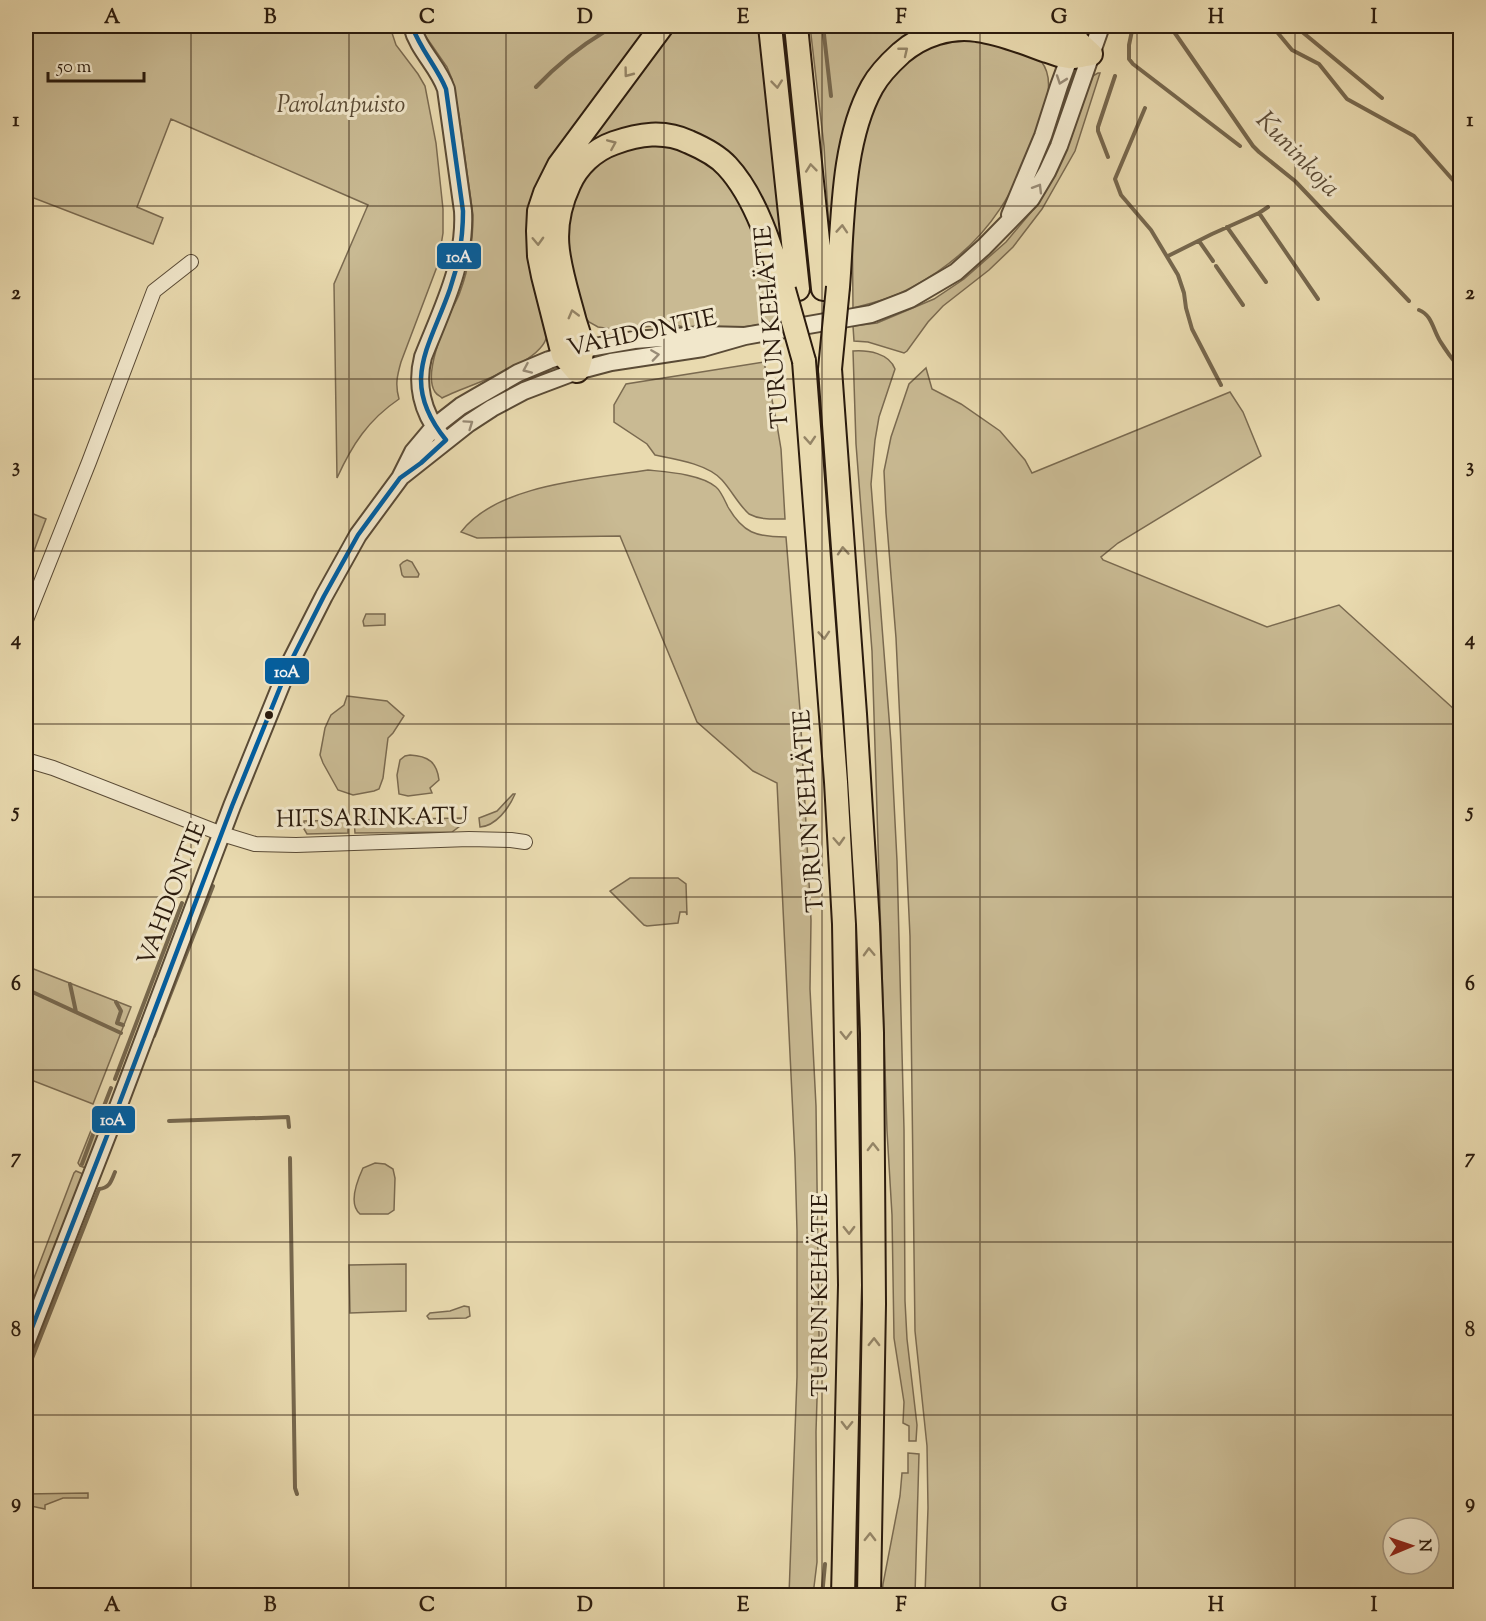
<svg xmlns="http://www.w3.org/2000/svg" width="1486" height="1621" font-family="'Sorts Mill Goudy',serif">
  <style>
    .green { fill: #c9ba93; stroke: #7a6a50; stroke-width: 1.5; fill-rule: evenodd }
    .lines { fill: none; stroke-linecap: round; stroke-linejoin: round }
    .stream { stroke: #76674d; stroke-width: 4 }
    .minor-casing { stroke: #5a4b36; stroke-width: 16 }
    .tertiary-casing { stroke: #5a4b36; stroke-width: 20 }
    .trunk-casing { stroke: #2b1b0d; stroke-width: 26 }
    .minor { stroke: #f1e7cb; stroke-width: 14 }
    .tertiary { stroke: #f1e7cb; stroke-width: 16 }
    .trunk { stroke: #e9daaf; stroke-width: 22 }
    .trunk-bridge-casing { stroke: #2b1b0d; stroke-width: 26; stroke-linecap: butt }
    .trunk-bridge { stroke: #e9daaf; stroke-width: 22 }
    .bus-1-casing { stroke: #f1e7cb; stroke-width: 9 }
    .bus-1 { stroke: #005ea1; stroke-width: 4.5 }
    .oneway { stroke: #948466 }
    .oneway2 { stroke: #988b76 }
    .grid { fill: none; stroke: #2b1b0d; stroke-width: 1.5; stroke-opacity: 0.55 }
    .bus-dot { fill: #2b1b0d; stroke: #f1e7cb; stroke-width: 2 }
    .labels { text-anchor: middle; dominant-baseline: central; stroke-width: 6; stroke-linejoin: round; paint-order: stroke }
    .park-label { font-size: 24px; font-style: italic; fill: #5a4b35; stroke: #f1e7cb }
    .street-label { font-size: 24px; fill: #2b1b0d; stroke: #f1e7cb }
    .water-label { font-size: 26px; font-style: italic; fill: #5d4d38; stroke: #f1e7cb }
    .line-badge { stroke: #f1e7cb; stroke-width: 2 }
    .badge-label { font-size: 16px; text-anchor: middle; font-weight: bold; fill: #fff }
    .neatline { fill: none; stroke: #2b1b0d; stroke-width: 2 }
    .grid-label { font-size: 20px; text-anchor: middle; font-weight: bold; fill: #2b1b0d }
  </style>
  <rect width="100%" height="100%" fill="#e9daaf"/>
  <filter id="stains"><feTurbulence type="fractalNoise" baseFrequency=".00333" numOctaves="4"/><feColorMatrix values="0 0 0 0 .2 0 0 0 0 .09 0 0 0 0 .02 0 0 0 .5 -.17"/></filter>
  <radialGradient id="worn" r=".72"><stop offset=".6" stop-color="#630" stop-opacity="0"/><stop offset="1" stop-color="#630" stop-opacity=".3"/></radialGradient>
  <path class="green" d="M 26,26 L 392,26 L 392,33 L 396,45 L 418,74 L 425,86 L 436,143 L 443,209 L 443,233 L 438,264 L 401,362 C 397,376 395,385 399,399 C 368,420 352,445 337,478 L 334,284 L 368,205 L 171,119 L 137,207 L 163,218 L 153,244 L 26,195 Z
    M 420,26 L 648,26 L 604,89 L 546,166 L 536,186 L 547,325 C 547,330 548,336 546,339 C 536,366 467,385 442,398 C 440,396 437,395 435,392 C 423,374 444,327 452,309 C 455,303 458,298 460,292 C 469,268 473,240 473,215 L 459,115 L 452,79 L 447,67 L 422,31 Z
    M 670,26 L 759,26 L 782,243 L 781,247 L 713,143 L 592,147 L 552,192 Z
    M 781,26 L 785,26 L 816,289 L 808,289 L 793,121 Z
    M 810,26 L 934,26 L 893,48 L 831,233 L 829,230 L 824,146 Z
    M 946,37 L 994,41 L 1041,61 C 1056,80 1045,106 1039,126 C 1017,188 992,235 937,272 C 922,282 905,292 888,298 C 877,302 865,305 853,308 L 852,202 L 867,116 L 893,69 Z
    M 1098,73 L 1100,73 L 1075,151 L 1042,209 L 1013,247 L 989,270 L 943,306 L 928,322 L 907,351 L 904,353 L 868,342 L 854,341 L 853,326 L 877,323 L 934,299 L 964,279 L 1006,242 L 1037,205 L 1052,178 L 1089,78 Z
    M 657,142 L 702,154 L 744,203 L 771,281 L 776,323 L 741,327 L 698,329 L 673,325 L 612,329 L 598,327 L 589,322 L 581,312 L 572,289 L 565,213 L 588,170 L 604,156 Z
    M 853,351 C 868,350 889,353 895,369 L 879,417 L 875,440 L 871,484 L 891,743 L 897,861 L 904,1129 L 905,1301 L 907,1339 L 917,1425 L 916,1441 L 909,1441 L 909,1426 L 903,1423 L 904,1402 L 894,1338 L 892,1215 L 887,1131 L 872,651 L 856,444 Z
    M 764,362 L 776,419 L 781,449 L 785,519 C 772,519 760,520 749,514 C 738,504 732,491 722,480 C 708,464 675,459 655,455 L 647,444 L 614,422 L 614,405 L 626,384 Z
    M 926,368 L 932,389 L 961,404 L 1000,431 L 1025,460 L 1032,473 L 1230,392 L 1243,412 L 1261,456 L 1118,543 L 1101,557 L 1103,560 L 1267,627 L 1339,605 L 1455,710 L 1460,709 L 1460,1595 L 925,1595 L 928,1508 L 927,1446 L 915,1331 L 910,936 L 896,638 L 886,513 L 884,471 L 891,437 L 909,384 ZM 1393,1528 L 1429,1528 L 1429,1564 L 1393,1564 Z
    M 648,470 C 667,472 701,474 716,487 C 721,491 725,501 728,507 C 743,533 756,537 786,537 L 800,710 L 811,920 L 810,989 L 816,1106 L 819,1336 L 816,1432 L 817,1562 L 813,1595 L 789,1595 L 797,1377 L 797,1231 L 795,1158 L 777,783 L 753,771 L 697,722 L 620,536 L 477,538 L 461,532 C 497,484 592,479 648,470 Z
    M 26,511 L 46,519 L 26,572 Z
    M 407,560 L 412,562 L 419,574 L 418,577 L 404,577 L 402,575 L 400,565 L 403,562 Z
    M 366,614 L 385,614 L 385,625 L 364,626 L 363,621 Z
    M 347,696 L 387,701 L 404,716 L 393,733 L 388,738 L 383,778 L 379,789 L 374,791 L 353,795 L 338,790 L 323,763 L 320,755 L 325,728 L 329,719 L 331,715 L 344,705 Z
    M 410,755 C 428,756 437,762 439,780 L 430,788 L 432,793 L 408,796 L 399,794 L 397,775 L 400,760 L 405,756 Z
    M 513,794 L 515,794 C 509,808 496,826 480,827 L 479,818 L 497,811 Z
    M 462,818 L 460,826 L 452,832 L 355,833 L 354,820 Z
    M 348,820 L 348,833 L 307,834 L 304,829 L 304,821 Z
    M 630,878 L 678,878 L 686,884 L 687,915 L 686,912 L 680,912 L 678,923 L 647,926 L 644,925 L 610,891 Z
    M 26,966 L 131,1007 L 93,1104 L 26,1078 Z
    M 92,1128 L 96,1129 L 99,1133 L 86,1168 L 80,1166 L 78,1163 Z
    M 375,1163 L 385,1164 L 393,1169 L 395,1178 L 394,1210 L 388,1214 L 360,1214 C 348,1204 357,1181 363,1168 Z
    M 76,1171 L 83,1174 L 26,1321 L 26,1299 L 74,1173 Z
    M 406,1264 L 406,1311 L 350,1313 L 349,1265 Z
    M 464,1306 L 469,1307 L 470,1316 L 466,1318 L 429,1319 L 427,1316 L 430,1313 L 450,1311 Z
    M 908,1453 L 919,1454 L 915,1595 L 882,1595 L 883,1584 L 900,1496 L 902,1473 L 908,1473 Z
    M 88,1493 L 88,1498 L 63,1498 L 45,1505 L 45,1509 L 26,1505 L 26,1494 Z"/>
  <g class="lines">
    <path class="stream" d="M 823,26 L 831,96
      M 1170,26 L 1253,146 L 1259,152 L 1295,181 L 1409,301
      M 1272,26 L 1292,50 L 1319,64 L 1347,99 L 1414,136 L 1460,188
      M 1295,26 L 1382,98
      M 1129,52 L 1129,59 L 1133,64 L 1240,146
      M 1129,52 L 1129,45 L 1133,26
      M 536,87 C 556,66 579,47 604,32 C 610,29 616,30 622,26
      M 1145,108 L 1115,179 L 1121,195 L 1151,230 L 1178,275 L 1184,293 L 1186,308 L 1192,329 L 1221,385
      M 1108,157 L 1098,131 L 1098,127 L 1115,76
      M 1259,213 L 1318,299
      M 1227,227 L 1266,282
      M 1199,241 L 1213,261
      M 1168,256 L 1212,234 L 1259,213 L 1268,207
      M 1216,266 L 1243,305
      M 1419,310 C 1432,315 1433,330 1440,341 C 1446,351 1452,359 1460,368
      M 70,984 L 76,1012
      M 26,989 L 121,1033
      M 116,1002 L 121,1011 L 117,1023 L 123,1025
      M 154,1036 L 213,886
      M 115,1079 L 182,903
      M 104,1106 L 111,1088
      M 169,1121 L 288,1117 L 289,1127
      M 290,1158 L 295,1488 L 297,1494
      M 82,1164 L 95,1129
      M 27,1371 L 99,1189 C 110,1188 111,1181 115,1172
      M 822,1596 L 825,1564"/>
    <g class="minor-casing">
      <path id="minor" d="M 26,620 L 89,462 L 154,291 L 191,262
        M 26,760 L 53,768 L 222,834 L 255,844 L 296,845 L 469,839 L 511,840 L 525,842"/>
    </g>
    <g class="tertiary-casing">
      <path id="tertiary" d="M 412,26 C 418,50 438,66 446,89 L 463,211 C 466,263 442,309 423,357 C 416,384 422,412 440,434
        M 1010,215 L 1043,136 L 1059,86 L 1081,26
        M 402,476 L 469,423 L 492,408 L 524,391 L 545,383 L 577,371 L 611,362 L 703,348 L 745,336 L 871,314 L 910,299 L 956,272 L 984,247 L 1031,199 L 1047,172 L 1059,146 L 1101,26
        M 26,1343 L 110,1128 L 232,806 L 290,663 L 324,596 L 358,535 L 400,478 L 413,452 L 434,427 L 461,406 L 518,373 L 549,360 L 583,349 L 634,340 L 703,335 L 745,336"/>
    </g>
    <g class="trunk-casing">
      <path id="trunk" d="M 770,26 L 798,289
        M 796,26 L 823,289
        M 1036,26 L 1076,40 L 1091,54
        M 838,287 C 843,225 841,143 872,87 C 879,74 890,63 901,53 C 922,35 950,26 977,30 C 1001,33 1024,43 1047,51 C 1054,53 1062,57 1069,57 C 1076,58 1084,55 1091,54
        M 804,361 L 836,782 L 844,924 L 850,1285 L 843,1596
        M 830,369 L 855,714 L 868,924 L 872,1033 L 874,1304 L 869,1596
        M 577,371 C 579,364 583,355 582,349 C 582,339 576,327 574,318 C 561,269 546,234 569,185 C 577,166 594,150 614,143 C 639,134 664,130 689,142 C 703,148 717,155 727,166 C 756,197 772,250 784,290
        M 577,371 L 563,355 L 543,276 L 539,256 L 538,231 L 539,211 L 545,193 L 559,165 L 662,26"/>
    </g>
    <use href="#minor" class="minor"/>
    <use href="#tertiary" class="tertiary"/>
    <use href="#trunk" class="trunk"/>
    <g class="trunk-bridge-casing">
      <path id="trunk-bridge" d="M 784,290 L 804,361
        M 830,369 L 838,287"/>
    </g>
    <use href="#trunk-bridge" class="trunk-bridge"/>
    <g class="bus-1-casing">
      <path id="bus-1" d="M 26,1343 L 110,1128 L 232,806 L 290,663 L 324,596 L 358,535 L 400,478 L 421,463 L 446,440 C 399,382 429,349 450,289 C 459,263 463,238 463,211 L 446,89 C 437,67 420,49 412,26"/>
    </g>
    <use href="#bus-1" class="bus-1"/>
  </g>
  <defs><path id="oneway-chevron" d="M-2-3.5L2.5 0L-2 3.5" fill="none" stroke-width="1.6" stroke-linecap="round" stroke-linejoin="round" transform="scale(1.5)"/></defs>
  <g class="oneway">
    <use href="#oneway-chevron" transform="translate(904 51) rotate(-39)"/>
    <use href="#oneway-chevron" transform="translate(628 73) rotate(127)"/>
    <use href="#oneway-chevron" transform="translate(777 84) rotate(84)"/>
    <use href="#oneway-chevron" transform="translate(612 144) rotate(-23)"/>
    <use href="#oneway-chevron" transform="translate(811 168) rotate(-96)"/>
    <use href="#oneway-chevron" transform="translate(842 229) rotate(-86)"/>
    <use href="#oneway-chevron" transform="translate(538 241) rotate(88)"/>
    <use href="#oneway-chevron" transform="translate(573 314) rotate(-105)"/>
    <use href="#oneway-chevron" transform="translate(810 440) rotate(86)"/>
    <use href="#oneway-chevron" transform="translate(843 551) rotate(-94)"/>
    <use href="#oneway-chevron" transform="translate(824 635) rotate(86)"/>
    <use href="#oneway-chevron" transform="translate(839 841) rotate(87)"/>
    <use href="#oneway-chevron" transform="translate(869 952) rotate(-92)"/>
    <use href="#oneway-chevron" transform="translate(846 1035) rotate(89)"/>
    <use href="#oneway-chevron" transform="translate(873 1147) rotate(-91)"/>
    <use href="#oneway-chevron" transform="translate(849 1230) rotate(89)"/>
    <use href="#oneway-chevron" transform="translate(874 1342) rotate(-89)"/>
    <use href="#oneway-chevron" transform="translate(847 1425) rotate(91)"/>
    <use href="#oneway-chevron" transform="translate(870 1537) rotate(-89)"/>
  </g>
  <g class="oneway2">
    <use href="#oneway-chevron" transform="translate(1061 80) rotate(109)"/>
    <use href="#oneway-chevron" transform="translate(1038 188) rotate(-59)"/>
    <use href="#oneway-chevron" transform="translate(655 355) rotate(-8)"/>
    <use href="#oneway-chevron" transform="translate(527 369) rotate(156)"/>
    <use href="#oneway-chevron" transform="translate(469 424) rotate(-35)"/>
  </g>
  <path class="grid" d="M 191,26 L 191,1596M 349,26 L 349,1596M 506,26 L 506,1596M 664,26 L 664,1596M 822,26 L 822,1596M 980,26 L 980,1596M 1137,26 L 1137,1596M 1295,26 L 1295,1596M 26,206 L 1460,206M 26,379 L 1460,379M 26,551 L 1460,551M 26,724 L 1460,724M 26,897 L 1460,897M 26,1070 L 1460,1070M 26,1242 L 1460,1242M 26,1415 L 1460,1415"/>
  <circle class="bus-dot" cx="269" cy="715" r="5"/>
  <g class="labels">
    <g class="park-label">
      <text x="341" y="106">Parolanpuisto</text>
    </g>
    <g class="street-label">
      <text transform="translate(773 327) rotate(-95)">TURUN KEHÄTIE</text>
      <text transform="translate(642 334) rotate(-12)">VAHDONTIE</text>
      <text transform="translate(810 811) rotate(-94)">TURUN KEHÄTIE</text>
      <text transform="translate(372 819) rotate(-1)">HITSARINKATU</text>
      <text transform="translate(173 894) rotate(-69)">VAHDONTIE</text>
      <text transform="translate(821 1295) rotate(-90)">TURUN KEHÄTIE</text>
    </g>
    <g class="water-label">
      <text transform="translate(1297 155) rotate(46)">Kuninkoja</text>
    </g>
  </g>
  <g class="line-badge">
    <rect x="436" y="242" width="46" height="28" rx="6" fill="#005ea1"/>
    <rect x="264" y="657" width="46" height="28" rx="6" fill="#005ea1"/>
    <rect x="91" y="1105" width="45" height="29" rx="6" fill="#005ea1"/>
  </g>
  <g class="badge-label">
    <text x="459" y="262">10A</text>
    <text x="287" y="677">10A</text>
    <text x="113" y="1125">10A</text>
  </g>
  <rect width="1486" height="1621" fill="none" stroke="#e9daaf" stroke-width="66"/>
  <g transform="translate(1411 1546) rotate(88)"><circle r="28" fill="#f1e7cb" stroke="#a2957f" stroke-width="1.5"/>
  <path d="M0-4.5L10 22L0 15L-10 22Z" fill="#8f2418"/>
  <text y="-9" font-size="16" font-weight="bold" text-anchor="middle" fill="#2b1b0d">N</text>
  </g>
  <path d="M48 72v9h96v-9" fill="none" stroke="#2b1b0d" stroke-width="3"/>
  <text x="57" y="72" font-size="18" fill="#2b1b0d" stroke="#f1e7cb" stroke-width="4.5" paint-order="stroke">50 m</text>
  <rect x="33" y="33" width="1420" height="1555" class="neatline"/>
  <g class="grid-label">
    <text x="112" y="23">A</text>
    <text x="270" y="23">B</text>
    <text x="427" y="23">C</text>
    <text x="585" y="23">D</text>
    <text x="743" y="23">E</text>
    <text x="901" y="23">F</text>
    <text x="1059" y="23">G</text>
    <text x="1216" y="23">H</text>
    <text x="1374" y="23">I</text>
    <text x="16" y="126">1</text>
    <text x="1470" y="126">1</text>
    <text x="16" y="299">2</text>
    <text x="1470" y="299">2</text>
    <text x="16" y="472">3</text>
    <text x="1470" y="472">3</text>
    <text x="16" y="645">4</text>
    <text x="1470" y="645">4</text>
    <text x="16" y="817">5</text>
    <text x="1470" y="817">5</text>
    <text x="16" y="990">6</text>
    <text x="1470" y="990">6</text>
    <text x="16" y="1163">7</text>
    <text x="1470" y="1163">7</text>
    <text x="16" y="1336">8</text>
    <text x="1470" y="1336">8</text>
    <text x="16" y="1508">9</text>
    <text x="1470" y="1508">9</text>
    <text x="112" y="1611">A</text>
    <text x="270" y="1611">B</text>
    <text x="427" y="1611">C</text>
    <text x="585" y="1611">D</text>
    <text x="743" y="1611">E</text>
    <text x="901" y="1611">F</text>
    <text x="1059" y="1611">G</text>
    <text x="1216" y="1611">H</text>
    <text x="1374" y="1611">I</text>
  </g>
  <rect width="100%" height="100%" filter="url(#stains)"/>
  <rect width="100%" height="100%" fill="url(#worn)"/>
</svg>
